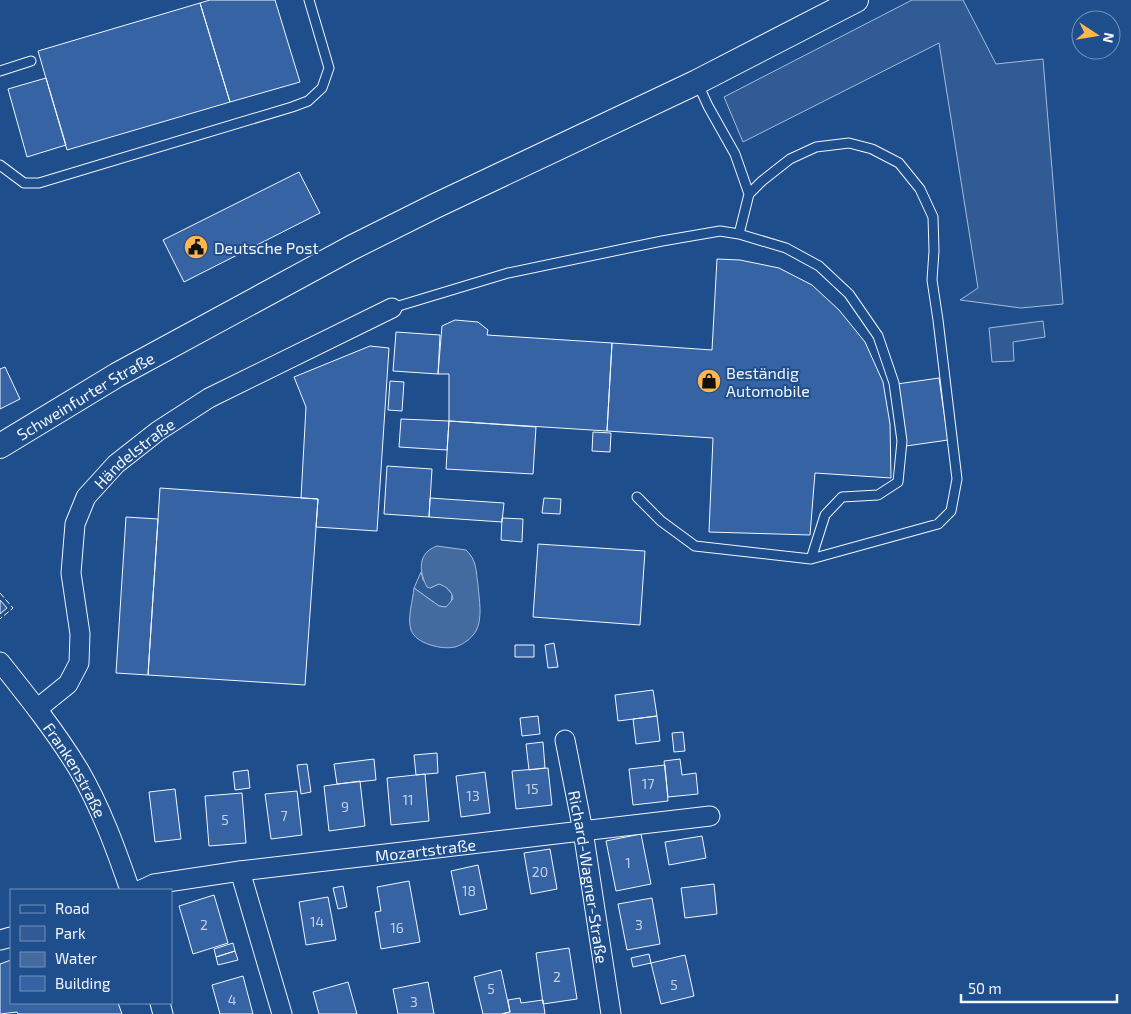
<svg xmlns="http://www.w3.org/2000/svg" width="1131" height="1014" font-family="'Exo 2',sans-serif">
  <style>
    .green { fill: #305b95; stroke: #a8bbd7 }
    .water { fill: #446ba0; stroke: #a8bbd7 }
    .building { fill: #3563a3; stroke: #f2f6ff }
    .lines { fill: none; stroke-linecap: round; stroke-linejoin: round }
    .service-casing { stroke: #f2f6ff; stroke-width: 11 }
    .minor-casing { stroke: #f2f6ff; stroke-width: 21 }
    .tertiary-casing { stroke: #f2f6ff; stroke-width: 26 }
    .service { stroke: #1f4e8c; stroke-width: 9 }
    .minor { stroke: #1f4e8c; stroke-width: 19 }
    .tertiary { stroke: #1f4e8c; stroke-width: 24 }
    .fence { stroke: #f2f6ff; stroke-width: 1; stroke-dasharray: 6 2.5; stroke-linecap: butt }
    .labels { text-anchor: middle; dominant-baseline: central; stroke-width: 4; stroke-linejoin: round; paint-order: stroke }
    .number-label { font-size: 14px; fill: #c3d1e8 }
    .poi-label { font-size: 16px; fill: #f2f6ff; stroke: #1f4e8c; text-anchor: start }
    .street-label { font-size: 16px; fill: #f2f6ff; stroke: #1f4e8c }
  </style>
  <rect width="100%" height="100%" fill="#1f4e8c"/>
  <path class="green" d="M 912,0 L 963,0 L 996,64 L 1043,59 L 1063,304 L 1021,308 L 960,300 L 978,288 L 939,43 L 743,142 L 724,97 Z
    M 1043,321 L 1045,337 L 1013,342 L 1014,361 L 992,362 L 989,328 Z
    M 421,572 L 423,580 L 430,588 L 439,584 L 445,586 L 452,594 L 451,604 L 446,607 L 439,606 L 414,588 Z"/>
  <path class="water" d="M 437,546 L 466,550 C 477,560 476,572 478,585 C 479,599 483,618 476,631 C 471,639 464,644 455,647 C 442,650 416,644 411,630 C 407,618 413,600 414,588 L 439,606 L 446,607 L 453,599 C 452,591 447,587 439,584 L 430,588 L 427,587 C 419,572 417,553 437,546 Z"/>
  <path class="building" d="M 210,0 L 275,0 L 300,82 L 230,102 L 200,3 Z
    M 200,3 L 230,102 L 67,150 L 38,51 Z
    M 46,78 L 66,145 L 27,157 L 8,89 Z
    M 299,172 L 320,213 L 184,282 L 163,240 Z
    M 717,259 L 740,260 L 779,268 L 812,285 L 839,310 L 865,342 L 883,382 L 890,424 L 891,478 L 815,473 L 810,535 L 709,532 L 713,438 L 607,431 L 612,343 L 712,350 Z
    M 455,320 L 478,322 L 488,330 L 487,335 L 612,343 L 607,431 L 449,421 L 449,374 L 438,374 L 442,326 Z
    M 396,332 L 440,335 L 438,374 L 393,371 Z
    M 370,346 L 389,348 L 377,531 L 316,527 L 318,499 L 301,498 L 306,407 L 294,377 Z
    M 5,367 L 20,399 L 0,409 L 0,369 Z
    M 939,378 L 948,440 L 906,446 L 897,384 Z
    M 390,381 L 404,382 L 402,411 L 388,410 Z
    M 401,419 L 449,421 L 447,450 L 399,447 Z
    M 449,421 L 536,427 L 533,474 L 446,469 Z
    M 593,432 L 611,433 L 610,452 L 592,451 Z
    M 387,466 L 432,469 L 429,517 L 384,514 Z
    M 160,488 L 318,499 L 305,685 L 148,675 Z
    M 430,498 L 504,503 L 502,522 L 429,517 Z
    M 544,498 L 561,499 L 560,514 L 542,513 Z
    M 126,517 L 158,519 L 148,675 L 116,673 Z
    M 502,518 L 523,519 L 522,542 L 501,540 Z
    M 538,544 L 645,551 L 640,625 L 533,617 Z
    M 0,600 L 7,608 L 0,614 Z
    M 554,643 L 558,667 L 548,668 L 545,645 Z
    M 515,645 L 534,645 L 534,657 L 515,657 Z
    M 653,690 L 657,716 L 618,721 L 615,695 Z
    M 538,716 L 540,734 L 522,736 L 520,718 Z
    M 657,716 L 660,741 L 636,744 L 633,719 Z
    M 683,732 L 685,751 L 674,752 L 672,733 Z
    M 543,742 L 545,768 L 529,770 L 526,744 Z
    M 437,753 L 438,773 L 416,775 L 414,755 Z
    M 374,759 L 376,780 L 337,784 L 334,764 Z
    M 680,759 L 682,775 L 696,773 L 698,794 L 668,797 L 664,761 Z
    M 307,764 L 311,792 L 301,794 L 297,765 Z
    M 665,765 L 668,801 L 633,805 L 629,769 Z
    M 548,768 L 552,805 L 516,809 L 512,771 Z
    M 248,770 L 250,788 L 235,790 L 233,772 Z
    M 485,772 L 490,813 L 461,817 L 456,776 Z
    M 425,774 L 429,821 L 391,825 L 387,778 Z
    M 360,781 L 365,826 L 329,831 L 324,786 Z
    M 175,789 L 181,839 L 155,842 L 149,792 Z
    M 297,791 L 302,835 L 271,839 L 265,794 Z
    M 242,793 L 246,843 L 209,846 L 205,796 Z
    M 641,834 L 651,884 L 616,891 L 606,841 Z
    M 702,836 L 706,858 L 669,865 L 665,842 Z
    M 550,849 L 557,889 L 531,894 L 524,853 Z
    M 478,865 L 487,909 L 460,915 L 451,871 Z
    M 409,881 L 420,942 L 381,949 L 375,912 L 381,911 L 377,887 Z
    M 714,884 L 717,914 L 685,918 L 681,888 Z
    M 343,886 L 347,907 L 338,909 L 333,888 Z
    M 214,895 L 228,943 L 193,954 L 179,906 Z
    M 328,897 L 336,940 L 306,945 L 299,902 Z
    M 652,898 L 660,944 L 627,950 L 618,904 Z
    M 233,943 L 235,951 L 216,957 L 214,949 Z
    M 569,948 L 577,999 L 543,1004 L 536,953 Z
    M 235,951 L 238,960 L 218,965 L 216,957 Z
    M 649,954 L 651,963 L 633,967 L 631,958 Z
    M 685,955 L 694,996 L 661,1004 L 651,963 Z
    M 11,960 L 11,1003 L 118,1003 L 122,1014 L 18,1014 L 17,1012 L 0,1014 L 0,964 Z
    M 501,970 L 510,1012 L 501,1014 L 483,1014 L 474,977 Z
    M 243,976 L 253,1014 L 220,1014 L 212,985 Z
    M 348,982 L 357,1014 L 319,1014 L 313,992 Z
    M 428,982 L 434,1014 L 398,1014 L 393,989 Z
    M 520,998 L 521,1003 L 543,1000 L 545,1014 L 502,1014 L 510,1012 L 508,1000 Z"/>
  <g class="lines">
    <g class="service-casing">
      <path id="service" d="M 0,71 L 31,61
        M 698,84 L 708,106 L 735,154 L 749,194
        M 0,165 L 24,183 L 39,183 L 292,107 L 308,101 L 322,88 L 329,68 L 309,0
        M 739,234 L 749,194 L 762,181 L 790,159 L 816,147 L 849,143 L 872,149 L 899,163 L 920,189 L 933,217 L 934,251 L 932,280 L 938,320 L 957,479 L 951,511 L 938,524 L 811,559
        M 392,308 L 508,273 L 662,241 L 720,231 L 739,234 L 786,248 L 819,266 L 849,294 L 878,336 L 894,383 L 902,441 L 898,482 L 878,495 L 842,497 L 825,515 L 811,559 L 695,546 L 661,521 L 637,497"/>
    </g>
    <g class="minor-casing">
      <g id="minor">
        <path id="s1" d="M 0,662 C 28,697 56,732 79,770 C 101,808 116,849 130,890"/>
        <path id="s2" d="M 37,709 L 68,684 L 79,663 L 80,634 L 71,573 L 75,524 L 86,497 L 116,464 L 158,431 L 209,398 L 392,308"/>
        <path id="s3" d="M 565,740 L 583,831 L 611,1014"/>
        <path d="M 240,871 L 282,1014"/>
        <path id="s4" d="M 141,890 L 154,884 L 240,871 L 710,816"/>
        <path d="M 0,940 L 11,937"/>
        <path d="M 160,1003 L 163,1014"/>
      </g>
    </g>
    <g class="tertiary-casing">
      <g id="tertiary">
        <path id="s5" d="M 0,446 L 117,375 L 351,248 L 435,206 L 697,82 L 856,0"/>
      </g>
    </g>
    <use href="#service" class="service"/>
    <use href="#minor" class="minor"/>
    <use href="#tertiary" class="tertiary"/>
    <path class="fence" d="M 0,593 L 13,608 L 0,619"/>
  </g>
  <defs>
    <g id="civic-disc" transform="scale(1.25)"><circle r="9.5" fill="#ffb74d" stroke="#1f4e8c"/><path d="M-.6-6.5H3V-4.5H.6V-3L4-1V1h2V6H-6V1h2V-1L-.6-3ZM-1.2 2.5V6h2.4V2.5Z" fill="#111"/></g>
    <g id="shop-disc" transform="scale(1.25)"><circle r="9.5" fill="#ffb74d" stroke="#1f4e8c"/><path d="M-5-2.5h2.3a2.7 3.5 0 0 1 5.4 0H5L5.5 6h-11ZM-1.5-2.5h3a1.5 2.3 0 0 0-3 0Z" fill="#111"/></g>
  </defs>
  <g fill-rule="evenodd">
    <use href="#civic-disc" x="196" y="247"/>
    <use href="#shop-disc" x="709" y="381"/>
  </g>
  <g class="labels">
    <g class="number-label">
      <text x="648" y="783">17</text>
      <text x="532" y="788">15</text>
      <text x="473" y="795">13</text>
      <text x="408" y="799">11</text>
      <text x="345" y="806">9</text>
      <text x="284" y="815">7</text>
      <text x="225" y="819">5</text>
      <text x="628" y="862">1</text>
      <text x="540" y="871">20</text>
      <text x="469" y="890">18</text>
      <text x="317" y="921">14</text>
      <text x="204" y="924">2</text>
      <text x="639" y="924">3</text>
      <text x="397" y="927">16</text>
      <text x="557" y="976">2</text>
      <text x="674" y="984">5</text>
      <text x="491" y="988">5</text>
      <text x="232" y="999">4</text>
      <text x="414" y="1001">3</text>
    </g>
    <g class="poi-label">
      <text x="214" y="247">Deutsche Post</text>
      <text x="726" y="372">Beständig<tspan x="726" dy="18">Automobile</tspan></text>
    </g>
    <g class="street-label">
      <text stroke="none"><textPath href="#s5" startOffset="99">Schweinfurter Straße</textPath></text>
      <text stroke="none"><textPath href="#s2" startOffset="298">Händelstraße</textPath></text>
      <text stroke="none"><textPath href="#s1" startOffset="132">Frankenstraße</textPath></text>
      <text stroke="none"><textPath href="#s4" startOffset="288">Mozartstraße</textPath></text>
      <text stroke="none"><textPath href="#s3" startOffset="139">Richard-Wagner-Straße</textPath></text>
    </g>
  </g>
  <rect x="10" y="889" width="162" height="115" fill="#1f4e8c" stroke="#7391ba"/>
  <rect x="20" y="905" width="25" height="8" fill="#1f4e8c" stroke="#7391ba"/>
  <text x="55" y="914" font-size="15" fill="#f2f6ff">Road</text>
  <rect x="20" y="926" width="25" height="15" fill="#305b95" stroke="#7391ba"/>
  <text x="55" y="939" font-size="15" fill="#f2f6ff">Park</text>
  <rect x="20" y="952" width="25" height="15" fill="#446ba0" stroke="#7391ba"/>
  <text x="55" y="964" font-size="15" fill="#f2f6ff">Water</text>
  <rect x="20" y="976" width="25" height="15" fill="#3563a3" stroke="#7391ba"/>
  <text x="55" y="989" font-size="15" fill="#f2f6ff">Building</text>
  <g transform="translate(1096 35) rotate(102)"><circle r="24" fill="#1f4e8c" stroke="#7391ba"/>
  <path d="M0-4L9 19L0 12L-9 19Z" fill="#ffb74d"/>
  <text y="-8" font-size="14" font-weight="bold" text-anchor="middle" fill="#f2f6ff">N</text>
  </g>
  <path d="M961 994v8h156v-8" fill="none" stroke="#f2f6ff" stroke-width="2.5"/>
  <text x="968" y="994" font-size="15" fill="#f2f6ff" stroke="#1f4e8c" stroke-width="4" paint-order="stroke">50 m</text>
</svg>
